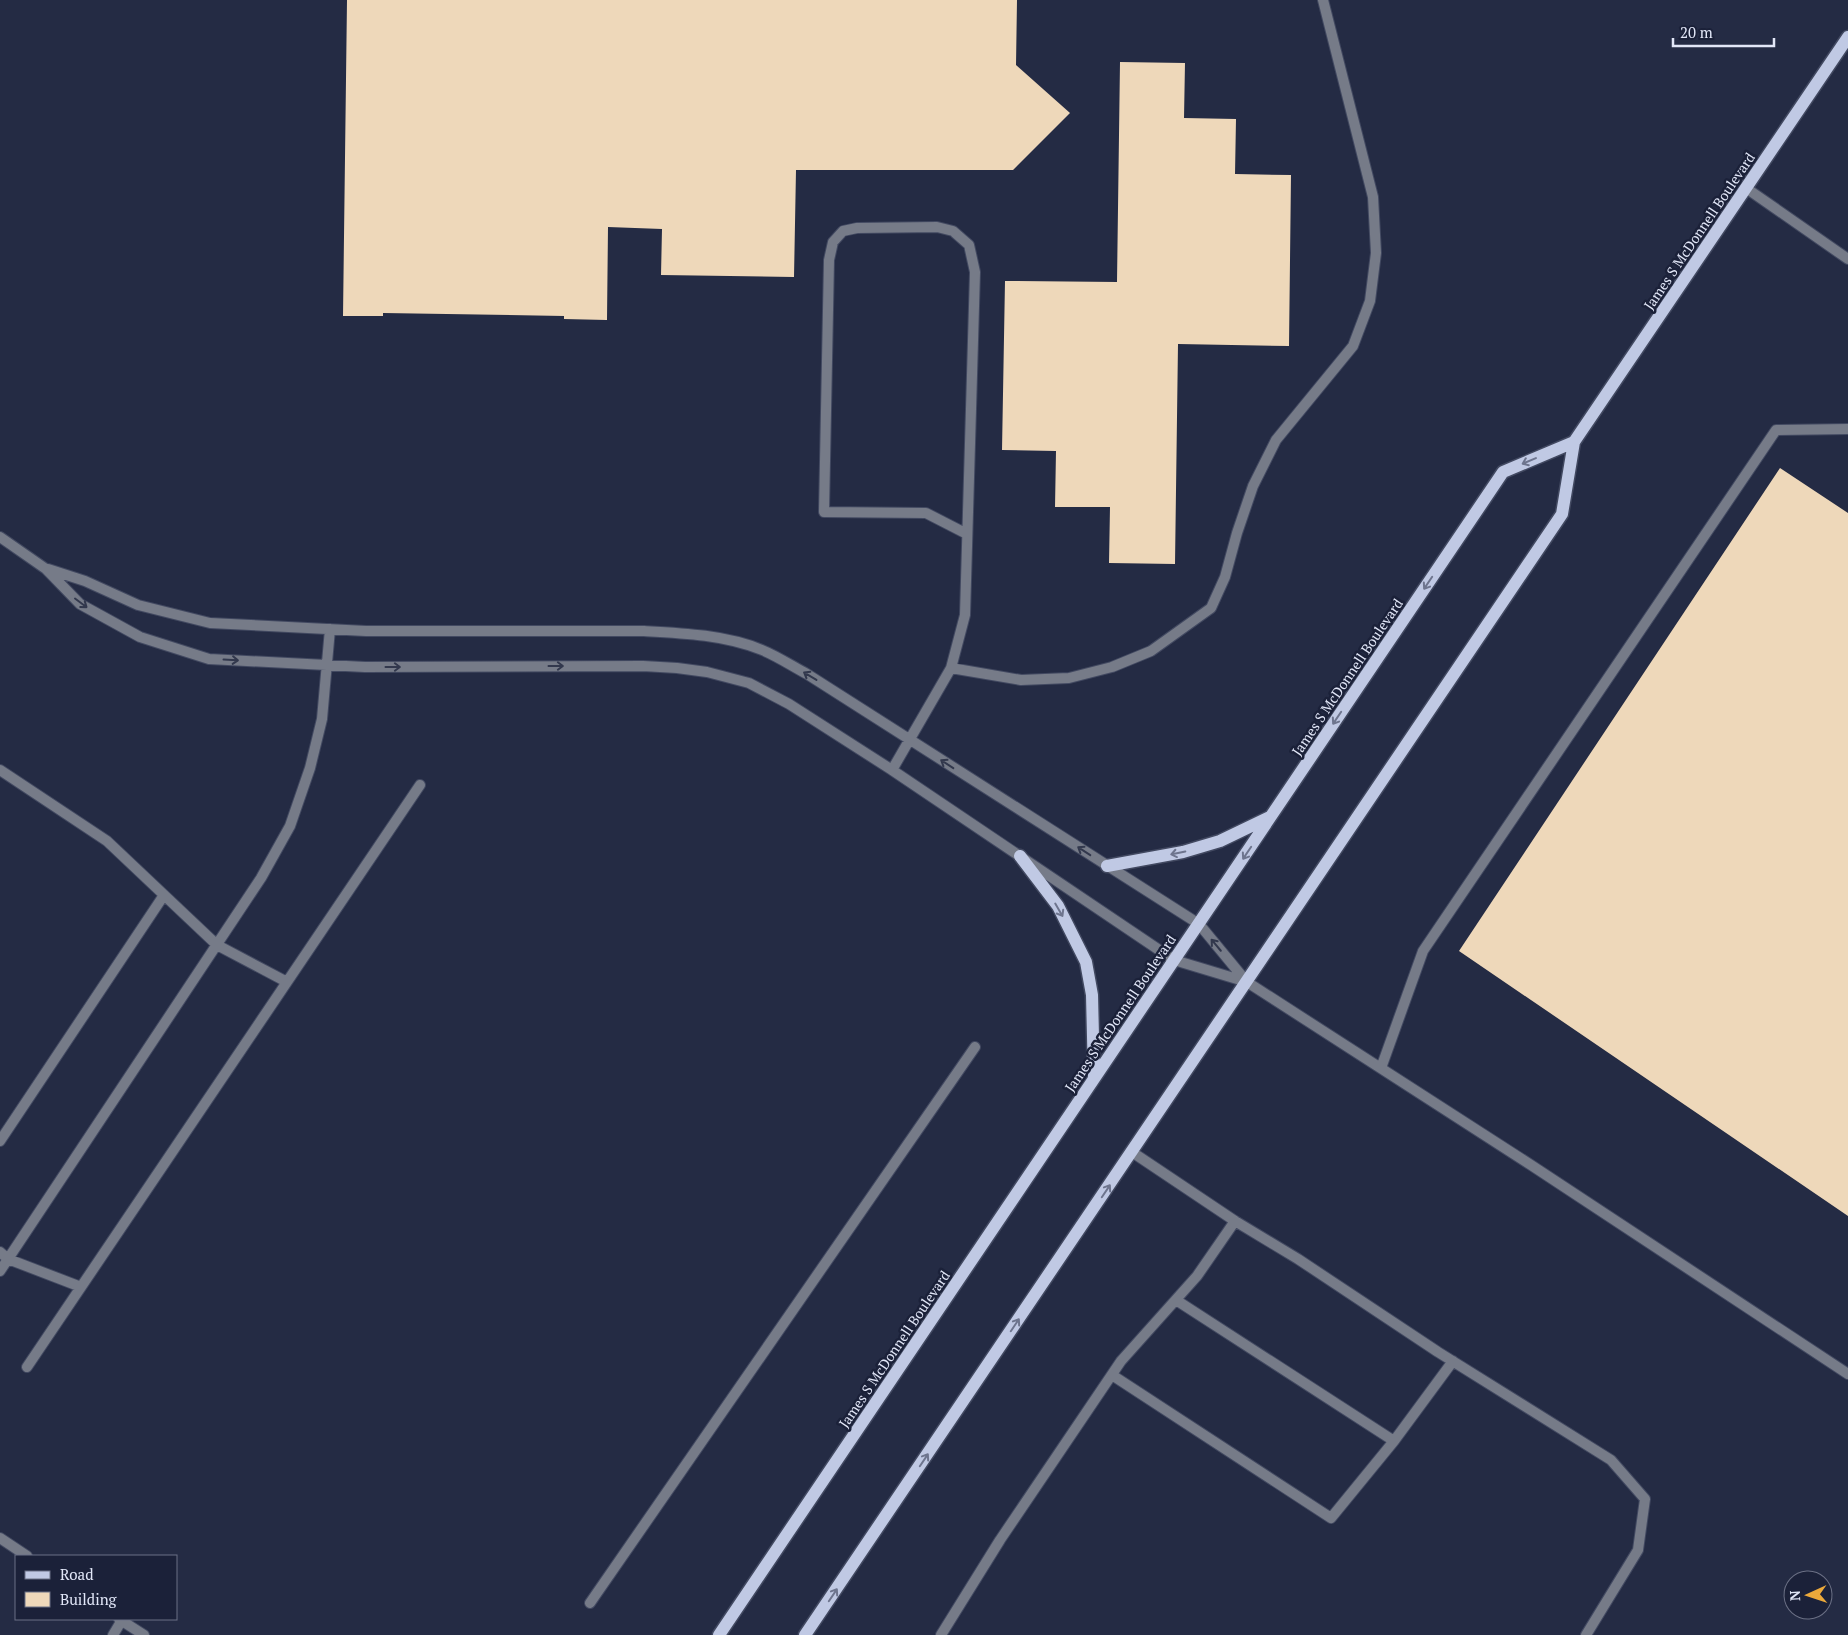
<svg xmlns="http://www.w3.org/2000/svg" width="1848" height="1635" font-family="'PT Serif',serif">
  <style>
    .building { fill: #eed8ba }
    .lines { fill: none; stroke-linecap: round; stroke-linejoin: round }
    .service-casing { stroke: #424961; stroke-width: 12 }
    .minor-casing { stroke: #424961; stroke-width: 12 }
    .primary-casing { stroke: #424961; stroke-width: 15 }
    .service { stroke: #767b88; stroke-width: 10 }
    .minor { stroke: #767b88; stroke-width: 10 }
    .primary { stroke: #c0c9e4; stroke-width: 12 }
    .oneway { stroke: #6e758e }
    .oneway2 { stroke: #32384d }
    .labels { text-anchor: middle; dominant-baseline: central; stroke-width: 5; stroke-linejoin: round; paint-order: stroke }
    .street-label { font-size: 14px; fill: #e2e7f8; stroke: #1b2139 }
  </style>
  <rect width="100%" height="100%" fill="#242b44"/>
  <path class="building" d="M 347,0 L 1017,0 L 1016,65 L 1070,113 L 1013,170 L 796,170 L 794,277 L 661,275 L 662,229 L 608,227 L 607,320 L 564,319 L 564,316 L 383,313 L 383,316 L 343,316 Z
    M 1120,62 L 1185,63 L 1184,118 L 1236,119 L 1235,174 L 1291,175 L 1289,346 L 1178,344 L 1175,564 L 1109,563 L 1110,507 L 1055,507 L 1056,451 L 1002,450 L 1005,281 L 1117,282 Z
    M 1780,468 L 1848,513 L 1848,1216 L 1459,951 Z"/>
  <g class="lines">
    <g class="service-casing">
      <path id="service" d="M 1746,188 L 1848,259
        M 0,537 L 46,569 L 80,604 L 140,637 L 209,659 L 365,667 L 643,666 L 677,668 L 707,672 L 749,683 L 789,704 L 892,770 L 1174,960 L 1247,982 L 1531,1165 L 1848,1374
        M 48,569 L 85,581 L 138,605 L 210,623 L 366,631 L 644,631 C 682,633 726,635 762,650 C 777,656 792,666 807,674 L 1199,924 L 1246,981
        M 951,668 L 1021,680 L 1069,678 L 1112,667 L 1151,651 L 1211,608 L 1225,577 L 1237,533 L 1253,486 L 1276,440 L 1353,346 L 1370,301 L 1376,253 L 1373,197 L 1323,0
        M 0,770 L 107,841 L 217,945 L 287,982
        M 892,770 L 951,668 L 965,615 L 975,272 L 969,245 L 953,231 L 937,227 L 857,228 L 843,231 L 833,242 L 829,260 L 824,512 L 926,513 L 967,534
        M 1381,1068 L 1423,951 L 1776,430 L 1848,429
        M 0,1141 L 164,895
        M 1132,1152 L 1235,1221
        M 0,1252 L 8,1259 L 81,1287
        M 0,1271 L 261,878 L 290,826 L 310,768 L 322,719 L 330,629
        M 1176,1300 L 1394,1441
        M 27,1367 L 420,785
        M 1112,1375 L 1331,1518 L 1394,1441 L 1453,1361
        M 590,1603 L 975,1047
        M 113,1635 L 122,1620
        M 941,1635 L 1000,1540 L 1121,1361 L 1197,1276 L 1235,1221 L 1298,1259 L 1438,1352 L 1611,1460 L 1645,1499 L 1638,1550 L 1586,1635"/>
    </g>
    <g class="minor-casing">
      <path id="minor" d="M 0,1538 L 27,1556
        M 119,1619 L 144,1635"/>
    </g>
    <g class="primary-casing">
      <path id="primary" d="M 1020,856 L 1058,906 L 1086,962 L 1092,995 L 1094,1078
        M 1107,866 L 1183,852 L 1220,841 L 1270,817
        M 719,1635 L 1503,472 L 1574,442
        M 805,1635 L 1562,514 L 1574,442 L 1848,37"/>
    </g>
    <use href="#service" class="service"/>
    <use href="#minor" class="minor"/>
    <use href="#primary" class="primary"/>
  </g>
  <defs><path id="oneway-shaft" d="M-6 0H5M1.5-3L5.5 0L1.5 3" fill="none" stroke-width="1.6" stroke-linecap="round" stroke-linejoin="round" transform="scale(1.25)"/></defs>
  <g class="oneway">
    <use href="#oneway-shaft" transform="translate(1529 461) rotate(157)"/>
    <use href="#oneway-shaft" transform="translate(1428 583) rotate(124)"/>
    <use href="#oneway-shaft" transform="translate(1337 718) rotate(124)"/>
    <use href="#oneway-shaft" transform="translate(1178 853) rotate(168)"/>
    <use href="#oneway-shaft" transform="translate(1247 853) rotate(124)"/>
    <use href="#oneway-shaft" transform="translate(1059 910) rotate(60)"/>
    <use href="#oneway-shaft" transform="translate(1106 1191) rotate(-56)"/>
    <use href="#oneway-shaft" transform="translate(1015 1325) rotate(-56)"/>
    <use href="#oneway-shaft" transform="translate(924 1460) rotate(-56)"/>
    <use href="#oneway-shaft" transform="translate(833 1595) rotate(-56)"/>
  </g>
  <g class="oneway2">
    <use href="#oneway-shaft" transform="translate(81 603) rotate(37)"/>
    <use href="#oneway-shaft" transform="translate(231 660) rotate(3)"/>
    <use href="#oneway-shaft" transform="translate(556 666)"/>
    <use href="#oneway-shaft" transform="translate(393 667)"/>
    <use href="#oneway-shaft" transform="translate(810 676) rotate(-149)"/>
    <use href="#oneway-shaft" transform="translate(947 764) rotate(-147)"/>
    <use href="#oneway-shaft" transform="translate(1084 851) rotate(-147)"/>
    <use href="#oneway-shaft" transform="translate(1216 945) rotate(-130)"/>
  </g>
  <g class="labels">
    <g class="street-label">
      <text transform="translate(1699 231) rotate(-56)">James S McDonnell Boulevard</text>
      <text transform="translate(1347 677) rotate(-56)">James S McDonnell Boulevard</text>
      <text transform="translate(1120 1013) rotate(-56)">James S McDonnell Boulevard</text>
      <text transform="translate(894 1349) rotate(-56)">James S McDonnell Boulevard</text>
    </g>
  </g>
  <rect x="15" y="1555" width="162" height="65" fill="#1b2139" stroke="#6b7085"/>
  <rect x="25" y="1571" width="25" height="8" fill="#c0c9e4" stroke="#6b7085"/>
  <text x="60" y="1580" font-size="15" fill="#e2e7f8">Road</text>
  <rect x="25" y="1592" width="25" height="15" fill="#eed8ba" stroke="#6b7085"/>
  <text x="60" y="1605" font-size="15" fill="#e2e7f8">Building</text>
  <g transform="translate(1808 1595) rotate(267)"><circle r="24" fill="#1b2139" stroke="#6b7085"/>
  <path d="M0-4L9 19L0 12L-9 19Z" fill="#eca93b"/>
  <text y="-8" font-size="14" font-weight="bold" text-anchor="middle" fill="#e2e7f8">N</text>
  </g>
  <path d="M1673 38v8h101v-8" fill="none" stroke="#e2e7f8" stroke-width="2.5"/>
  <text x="1680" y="38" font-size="15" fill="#e2e7f8" stroke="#1b2139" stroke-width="4" paint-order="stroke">20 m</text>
</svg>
